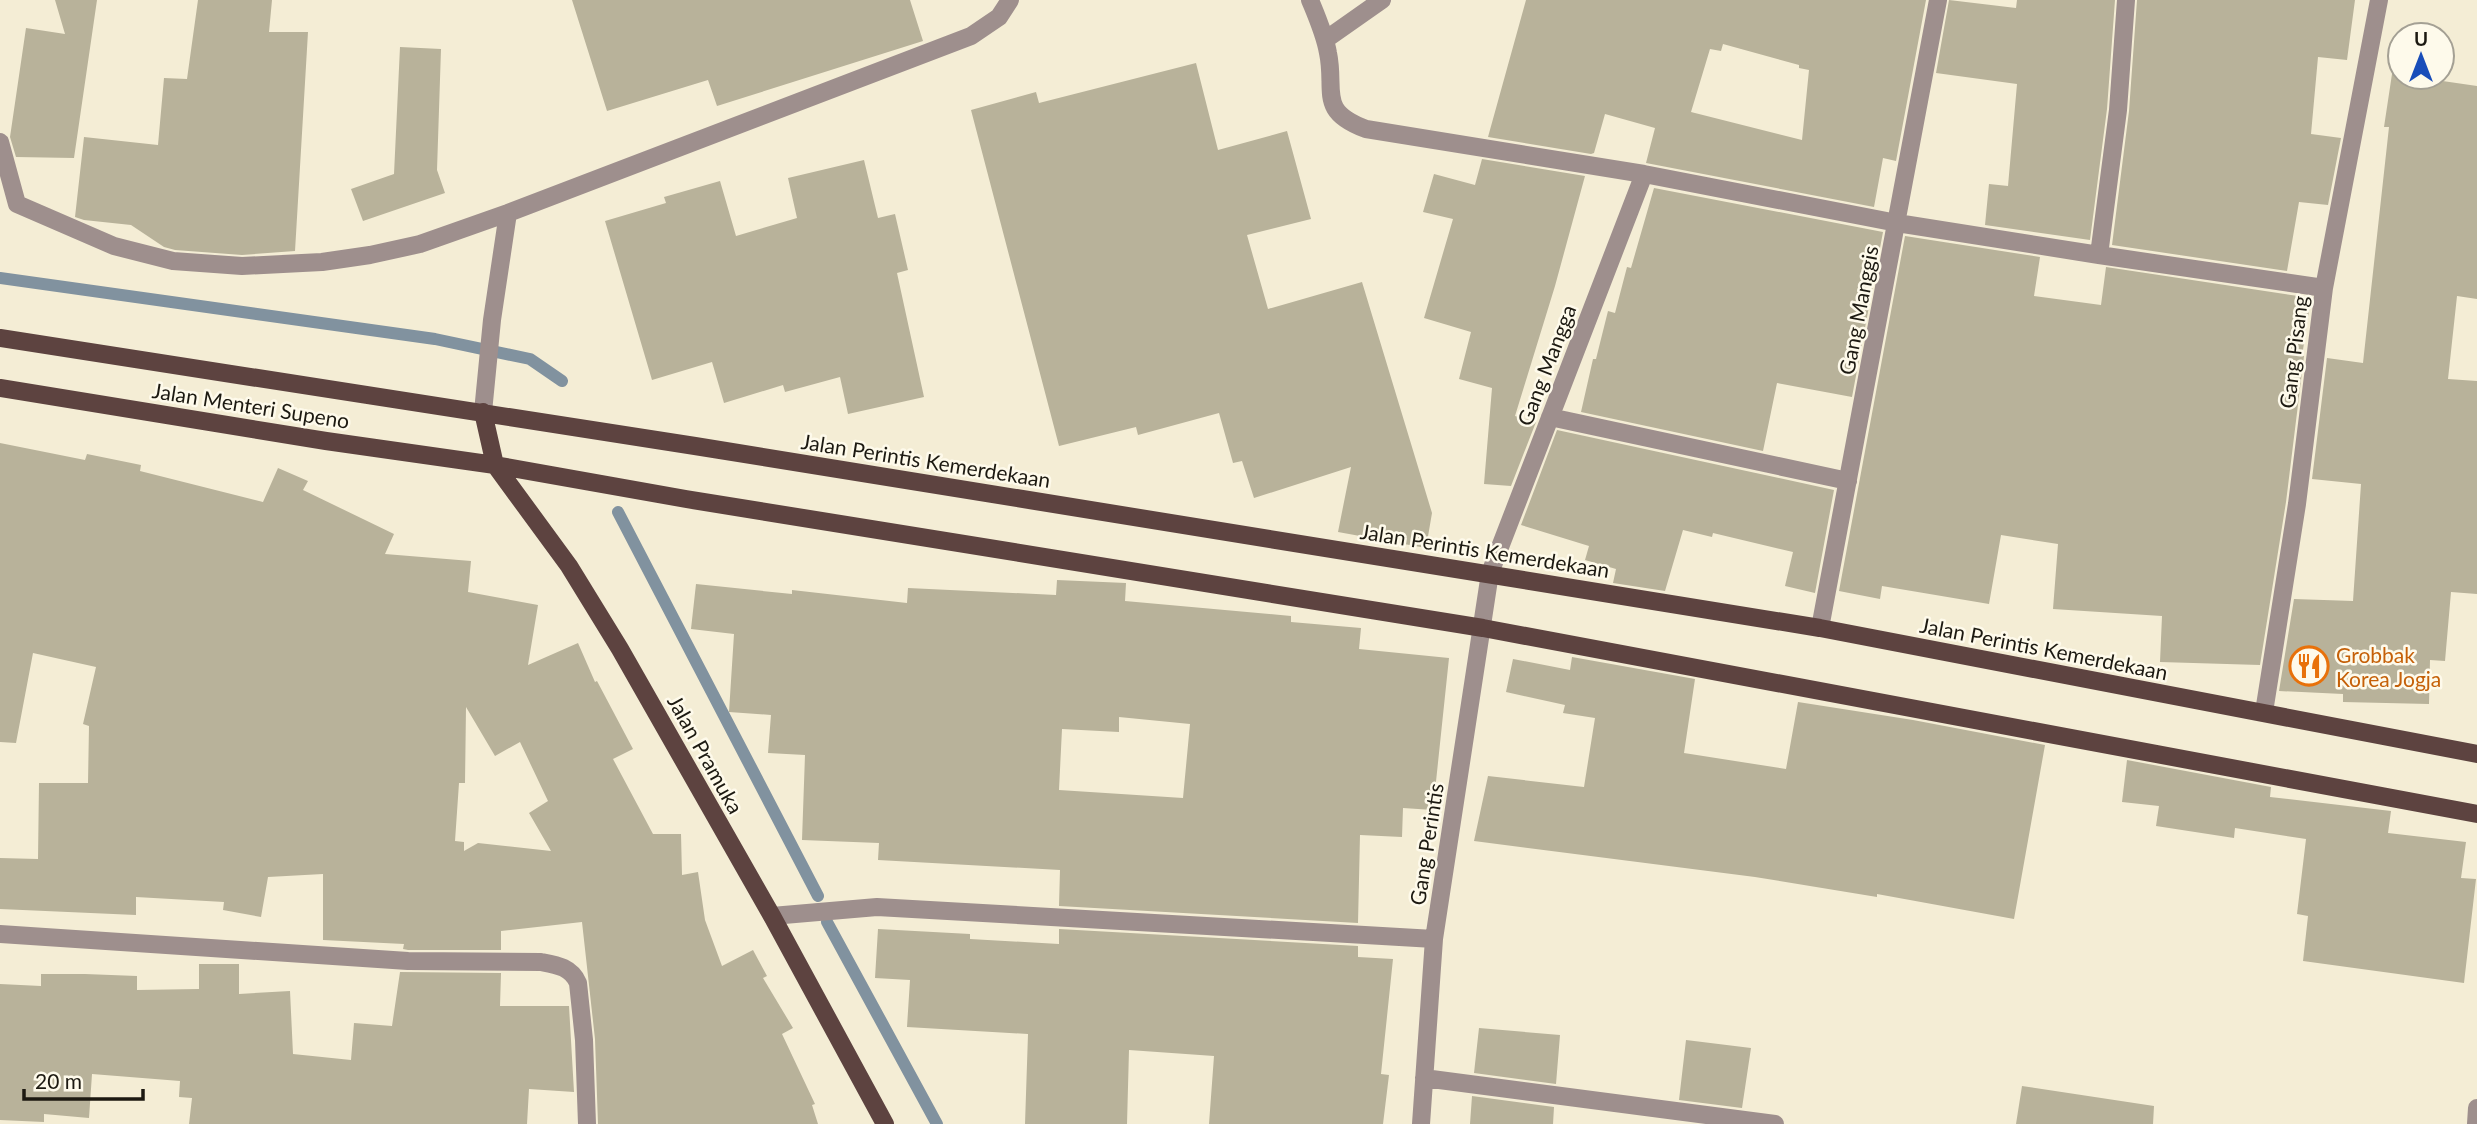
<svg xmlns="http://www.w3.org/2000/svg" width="2477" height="1124" font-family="Lato,sans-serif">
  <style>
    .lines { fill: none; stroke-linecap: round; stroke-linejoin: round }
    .stream { stroke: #81929f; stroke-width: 12 }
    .building { fill: #b8b29a; fill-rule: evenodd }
    .minor { stroke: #9e8f8d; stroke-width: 18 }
    .major { stroke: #5d4340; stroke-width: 18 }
    .labels { text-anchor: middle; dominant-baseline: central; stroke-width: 5; stroke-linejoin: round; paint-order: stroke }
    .street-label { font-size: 21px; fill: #1c1911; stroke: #fefaeb }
    .food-label { font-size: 21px; fill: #c56008; stroke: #fefaeb; text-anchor: start }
  </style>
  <rect width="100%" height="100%" fill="#f4edd5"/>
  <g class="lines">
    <path class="stream" d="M 0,278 L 435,339 L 530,359 L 562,381
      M 618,512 L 818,896
      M 827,922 L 937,1124"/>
  </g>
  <path class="building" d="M 55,0 L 97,0 L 74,158 L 16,157 L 10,137 L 26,28 L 65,34 Z
    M 198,0 L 272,0 L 269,32 L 308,32 L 295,251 L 242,255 L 175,250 L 164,247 L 131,225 L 84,220 L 75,217 L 84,137 L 158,145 L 164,78 L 187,79 Z
    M 572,0 L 910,0 L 923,41 L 717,106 L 708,80 L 607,111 Z
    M 1526,0 L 1926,0 L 1896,161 L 1883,158 L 1874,207 L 1646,163 L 1655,128 L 1605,114 L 1594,153 L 1591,154 L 1488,137 ZM 1723,44 L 1799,65 L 1799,68 L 1809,70 L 1802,140 L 1691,112 L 1710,49 L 1721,51 Z
    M 1949,0 L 2016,8 L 2017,0 L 2115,0 L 2107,109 L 2090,240 L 1985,225 L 1989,184 L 2008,186 L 2017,84 L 1936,73 Z
    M 2137,0 L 2355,0 L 2347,60 L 2318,57 L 2311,134 L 2341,138 L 2328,205 L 2299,202 L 2287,271 L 2112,245 L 2129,111 Z
    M 400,47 L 441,49 L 437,170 L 445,193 L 363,221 L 351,189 L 394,174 Z
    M 1196,63 L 1218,150 L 1287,131 L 1311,219 L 1247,235 L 1268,309 L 1362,282 L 1432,513 L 1426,548 L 1338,532 L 1351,467 L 1254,498 L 1242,461 L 1233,463 L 1219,413 L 1138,435 L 1136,427 L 1059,446 L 971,110 L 1036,92 L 1039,103 Z
    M 2392,74 L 2400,75 L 2400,77 L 2415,77 L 2477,86 L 2477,299 L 2457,296 L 2448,379 L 2477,381 L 2477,594 L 2451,592 L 2445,661 L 2430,660 L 2429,704 L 2343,702 L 2343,694 L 2279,691 L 2294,599 L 2353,601 L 2361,484 L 2312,479 L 2327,358 L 2363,363 L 2389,127 L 2384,127 Z
    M 1482,159 L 1585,176 L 1555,286 L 1515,416 L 1536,422 L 1511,486 L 1484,484 L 1492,388 L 1459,379 L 1471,332 L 1424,318 L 1453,219 L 1423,212 L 1434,174 L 1475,185 Z
    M 864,160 L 878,218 L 895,214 L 908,270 L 897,273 L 924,397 L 848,414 L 840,377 L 785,392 L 783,385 L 724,403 L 712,362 L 652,380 L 605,221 L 666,203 L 664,197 L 720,181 L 736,236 L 797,218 L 788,178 Z
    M 1654,188 L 1883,232 L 1852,397 L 1777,383 L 1763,451 L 1581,412 L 1593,359 L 1596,359 L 1608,311 L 1615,313 L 1627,267 L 1631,268 Z
    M 1905,236 L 2040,257 L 2034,296 L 2101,305 L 2106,267 L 2311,298 L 2302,356 L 2304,356 L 2286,502 L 2260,665 L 2160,662 L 2162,616 L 2053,609 L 2058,544 L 2001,535 L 1989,604 L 1882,586 L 1880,599 L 1839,591 Z
    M 1557,430 L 1834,490 L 1815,593 L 1785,586 L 1793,552 L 1713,533 L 1712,537 L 1683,530 L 1665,591 L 1613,583 L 1616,569 L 1585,560 L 1589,546 L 1521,525 Z
    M 0,443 L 85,460 L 87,454 L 141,465 L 140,471 L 263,502 L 278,468 L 308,481 L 303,490 L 394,534 L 385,554 L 471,561 L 468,592 L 538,605 L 528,665 L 578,643 L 595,682 L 597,681 L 633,749 L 613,759 L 653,834 L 681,834 L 682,875 L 698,872 L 705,920 L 722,966 L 753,950 L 767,976 L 763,978 L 793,1028 L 782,1034 L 815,1104 L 812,1105 L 818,1124 L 598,1124 L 595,1039 L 582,922 L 501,931 L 501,950 L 408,950 L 403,949 L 404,944 L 323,940 L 323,874 L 268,877 L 261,917 L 223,910 L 224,902 L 136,897 L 136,915 L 0,909 L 0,858 L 38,859 L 39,783 L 88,783 L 89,726 L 83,724 L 96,667 L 33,653 L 16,743 L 0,742 ZM 466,707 L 495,756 L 520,742 L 548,801 L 529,813 L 551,851 L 478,843 L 464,851 L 464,842 L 455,841 L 459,783 L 465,783 Z
    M 1057,580 L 1126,583 L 1125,601 L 1291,616 L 1291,622 L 1361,628 L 1359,649 L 1449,658 L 1433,810 L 1403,808 L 1402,837 L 1360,835 L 1358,923 L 1059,906 L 1060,870 L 878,860 L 879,843 L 802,840 L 805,755 L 768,753 L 771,715 L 729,712 L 734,634 L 691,629 L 696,584 L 792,594 L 792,590 L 907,603 L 908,588 L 1056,595 ZM 1119,717 L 1190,724 L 1183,798 L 1059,790 L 1062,729 L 1119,732 Z
    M 1572,657 L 1695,679 L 1684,753 L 1786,769 L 1798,702 L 1913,720 L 2045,745 L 2014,919 L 1877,894 L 1877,897 L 1755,877 L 1474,841 L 1488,776 L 1584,787 L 1595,718 L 1563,713 L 1565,705 L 1506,692 L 1513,659 L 1570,670 Z
    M 2127,760 L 2271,787 L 2270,797 L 2391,811 L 2388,833 L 2466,842 L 2461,878 L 2476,879 L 2464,983 L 2303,961 L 2308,916 L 2297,914 L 2306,839 L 2235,828 L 2234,838 L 2156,826 L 2159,806 L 2122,802 Z
    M 878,929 L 970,934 L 970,939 L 1059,944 L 1059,929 L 1358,946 L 1358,957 L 1393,959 L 1381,1074 L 1389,1075 L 1383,1124 L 1209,1124 L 1214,1056 L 1129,1050 L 1127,1124 L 1025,1124 L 1028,1034 L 907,1027 L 910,980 L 875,978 Z
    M 199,964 L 239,964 L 239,994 L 290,991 L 293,1054 L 351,1060 L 354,1023 L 392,1026 L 400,972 L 501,973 L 500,1006 L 569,1006 L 574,1092 L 529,1089 L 527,1124 L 189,1124 L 192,1098 L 179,1097 L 180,1081 L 92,1074 L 89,1118 L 44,1114 L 44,1122 L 0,1120 L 0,984 L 41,986 L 41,974 L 85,974 L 137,976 L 137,990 L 199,989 Z
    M 1479,1028 L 1560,1035 L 1556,1084 L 1474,1073 Z
    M 1686,1040 L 1751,1048 L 1742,1108 L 1679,1100 Z
    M 2022,1086 L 2154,1106 L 2153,1124 L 2016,1124 Z
    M 1472,1096 L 1554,1107 L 1553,1124 L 1470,1124 Z"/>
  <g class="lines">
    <path class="minor" d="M 1310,0 C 1317,17 1325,35 1328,53 C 1336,91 1317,111 1366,129 L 1644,174 L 1897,223 L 2099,255 L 2324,288
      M 1325,40 L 1382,0
      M 0,142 L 17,204 L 114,246 L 173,261 L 242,266 L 322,262 L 370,255 L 420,244 L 508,213 L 971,36 L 999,17 L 1010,0
      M 2099,255 L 2118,110 L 2126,0
      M 483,412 L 492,320 L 508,213
      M 1550,417 L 1848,481
      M 1820,628 L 1938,0
      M 2264,712 L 2297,504 L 2324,288 L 2379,0
      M 772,916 L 877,907 L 1434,939
      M 0,934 L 408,961 L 541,962 C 557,965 571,967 578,983 L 584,1040 L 587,1124
      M 1424,1078 L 1775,1124
      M 1421,1124 L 1434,939 L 1490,573 L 1644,174
      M 2476,1124 L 2477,1108"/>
    <path class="major" d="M 0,338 L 695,446 L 1820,628 L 2477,754
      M 0,388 L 326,441 L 495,465 L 686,499 L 1483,628 L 2477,814
      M 483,412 L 495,465 L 569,566 L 620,649 L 772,916 L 885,1124"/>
  </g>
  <defs>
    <g id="restaurant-ring" transform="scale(2.0125)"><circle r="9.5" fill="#fefaeb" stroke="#e8710a" stroke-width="1.5"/><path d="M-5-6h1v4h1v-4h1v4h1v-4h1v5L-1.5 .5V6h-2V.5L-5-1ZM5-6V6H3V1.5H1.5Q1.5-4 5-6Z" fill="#e8710a"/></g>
  </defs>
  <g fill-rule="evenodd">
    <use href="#restaurant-ring" x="2309" y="666"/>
  </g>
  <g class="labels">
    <g class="street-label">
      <text transform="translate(1858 310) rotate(-79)">Gang Manggis</text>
      <text transform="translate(2293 352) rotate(-83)">Gang Pisang</text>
      <text transform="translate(1546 365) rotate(-69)">Gang Mangga</text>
      <text transform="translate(251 405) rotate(9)">Jalan Menteri Supeno</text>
      <text transform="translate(926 460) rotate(9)">Jalan Perintis Kemerdekaan</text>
      <text transform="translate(1485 550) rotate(9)">Jalan Perintis Kemerdekaan</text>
      <text transform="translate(2044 648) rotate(11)">Jalan Perintis Kemerdekaan</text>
      <text transform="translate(706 754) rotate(61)">Jalan Pramuka</text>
      <text transform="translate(1426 844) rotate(-81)">Gang Perintis</text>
    </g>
    <g class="food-label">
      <text x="2336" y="654">Grobbak<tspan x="2336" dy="24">Korea Jogja</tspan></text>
    </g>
  </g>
  <g transform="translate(2421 56)"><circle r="33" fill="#fefaeb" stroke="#a4a094" stroke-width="2"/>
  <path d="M0-5L12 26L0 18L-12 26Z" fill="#194db9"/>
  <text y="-10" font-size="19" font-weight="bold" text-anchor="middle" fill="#1c1911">U</text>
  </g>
  <path d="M24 1089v10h119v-10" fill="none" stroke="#1c1911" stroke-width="3.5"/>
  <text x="35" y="1089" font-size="21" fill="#1c1911" stroke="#fefaeb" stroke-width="5" paint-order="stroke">20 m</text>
</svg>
